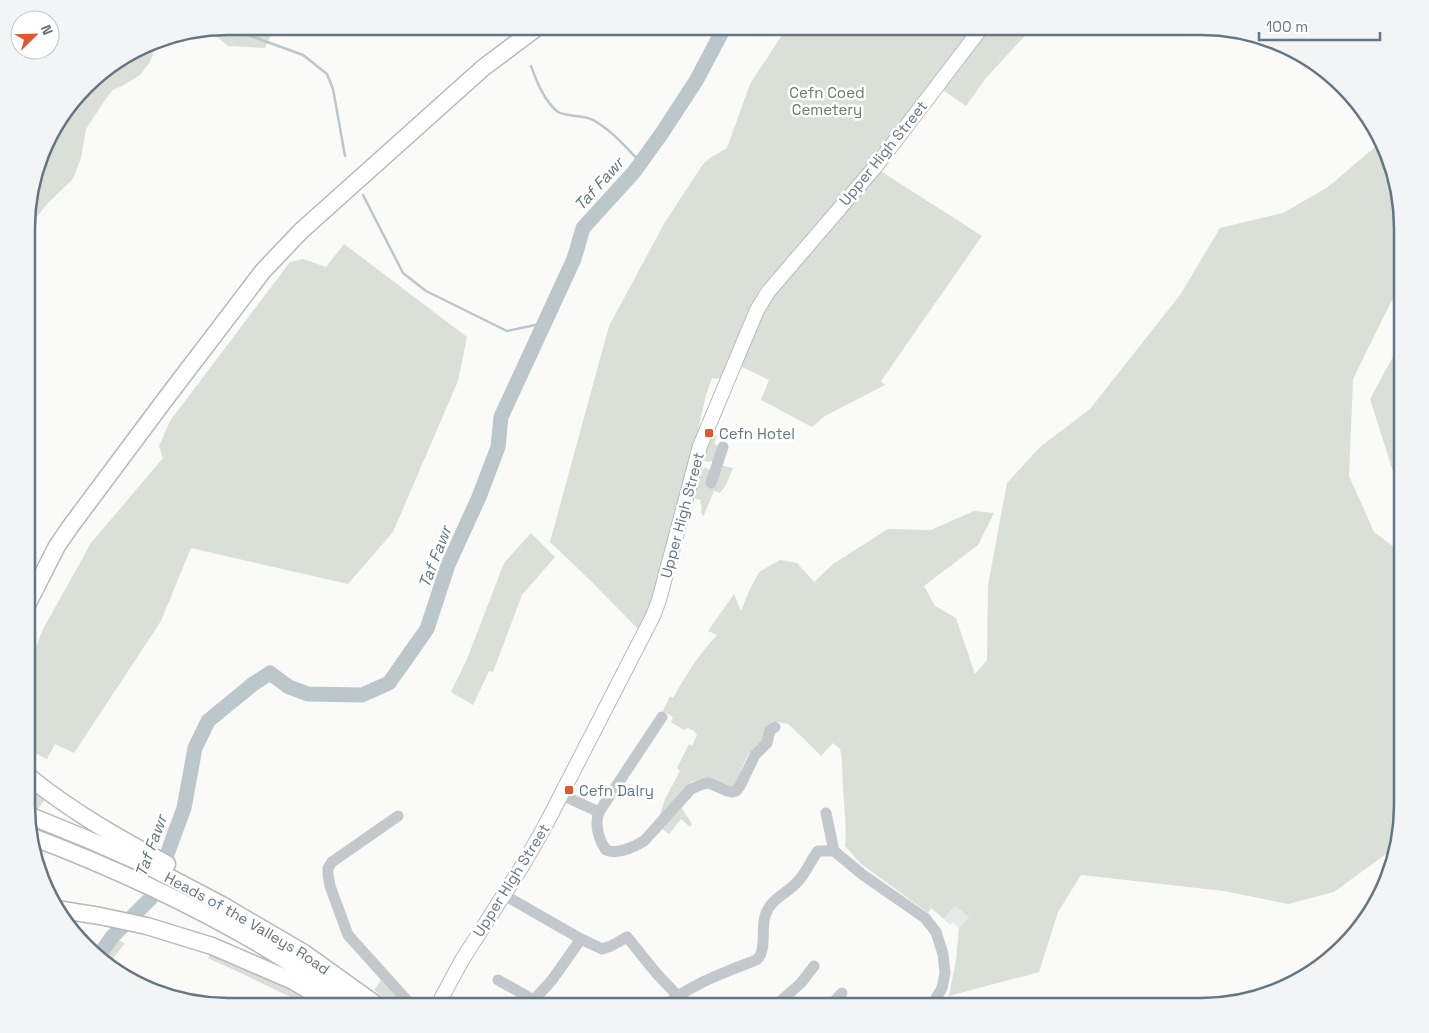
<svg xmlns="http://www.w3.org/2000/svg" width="1429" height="1033" font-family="'Space Grotesk',sans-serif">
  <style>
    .built { fill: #e8e9e9 }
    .green { fill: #dadfd7 }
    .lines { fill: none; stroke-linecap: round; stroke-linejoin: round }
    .stream { stroke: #bbc7cb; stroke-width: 2.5 }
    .river { stroke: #bbc7cb; stroke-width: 15 }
    .major-casing { stroke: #b5babe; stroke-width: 16 }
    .highway-casing { stroke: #b4b9bd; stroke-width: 19 }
    .minor { stroke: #c3c8cc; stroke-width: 11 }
    .major { stroke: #fff; stroke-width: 14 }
    .highway { stroke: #fff; stroke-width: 16 }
    .poi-dot { fill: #e4572e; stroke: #fff; stroke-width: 2 }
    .labels { text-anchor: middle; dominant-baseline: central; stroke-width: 5; stroke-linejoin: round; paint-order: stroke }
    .park-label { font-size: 15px; fill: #687a64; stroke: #fff }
    .street-label { font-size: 15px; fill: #657683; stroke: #fff }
    .poi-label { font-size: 15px; fill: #657683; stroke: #fff; text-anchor: start }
    .water-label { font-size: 16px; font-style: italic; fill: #60757c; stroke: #fff }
    .rim { fill: none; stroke: #657683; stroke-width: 2.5 }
  </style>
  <rect width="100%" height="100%" fill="#fafaf8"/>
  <path class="built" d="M 955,906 L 969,917 L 959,928 L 953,922 L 950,925 L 944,919 Z"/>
  <path class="green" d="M 228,26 L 275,26 L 265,48 L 228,46 L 209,30 Z
    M 788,26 L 978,27 L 859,179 L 760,289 L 721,377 L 718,379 L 712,378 L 706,395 L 691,460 L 653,597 L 648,615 L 639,630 L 592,582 L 550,542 L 609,326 L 665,222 L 703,164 L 710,158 L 727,148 L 750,84 Z
    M 991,27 L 1033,27 L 986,78 L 966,106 L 943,90 Z
    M 158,40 L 150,62 L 140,75 L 122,86 L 113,90 L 107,97 L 86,129 L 81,158 L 73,179 L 47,204 L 28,228 L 28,202 L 47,138 L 95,76 L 151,41 Z
    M 1382,141 L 1402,215 L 1402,280 L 1353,379 L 1349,476 L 1374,532 L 1402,553 L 1402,818 L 1397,846 L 1334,892 L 1288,904 L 1224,891 L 1081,875 L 1058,912 L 1039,972 L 949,996 L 956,960 L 959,928 L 969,917 L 955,906 L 944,919 L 931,908 L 928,913 L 860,863 L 845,846 C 847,826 844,807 843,787 C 842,774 843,762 840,749 L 833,743 L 821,756 L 803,738 L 788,724 L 773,721 L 766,726 L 763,741 L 753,754 L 749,753 L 741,770 L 743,775 L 732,789 L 701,779 L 691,782 L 657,823 L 665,799 L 680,771 L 677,768 L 689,744 L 692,746 L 697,735 L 694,731 L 688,728 L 684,730 L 671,722 L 673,717 L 663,711 L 670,696 L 673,698 C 686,675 699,654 717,635 L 708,631 L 734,594 L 741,611 L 749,591 L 759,572 L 780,560 L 797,563 L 814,582 L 833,564 L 888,529 L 931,530 L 974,511 L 994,513 L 978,545 L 924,586 L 935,606 L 956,618 L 975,674 L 987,660 L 988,585 L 1007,483 L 1040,447 L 1090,409 L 1180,295 L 1220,228 L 1283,213 L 1328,187 Z
    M 879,170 L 982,236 L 881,381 L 885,385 L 825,416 L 812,427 L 761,400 L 769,380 L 738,365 L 774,293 L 804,255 L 833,228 Z
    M 344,244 L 467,337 L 458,381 L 393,532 L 348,584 L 191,548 L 161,621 L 74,753 L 55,744 L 47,759 L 28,750 L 28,669 L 42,631 L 91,543 L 163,458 L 159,446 L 170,421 L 290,262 L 303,259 L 326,267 Z
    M 1402,340 L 1402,500 L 1370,399 Z
    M 711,433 L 717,436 L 714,444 L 719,446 L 713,461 L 706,462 L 704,454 Z
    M 720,465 L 733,468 L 726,485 L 720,493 L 714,491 L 703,517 L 701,512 L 702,505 L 700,504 L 701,500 L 692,498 L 698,473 L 704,469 L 705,467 L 711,471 Z
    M 531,533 L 555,557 L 522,595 L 493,672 L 489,671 L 473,705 L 451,692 L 467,659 L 504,563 Z
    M 28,781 L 47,797 L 37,810 L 28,808 Z
    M 681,807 L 692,824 L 690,827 L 681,819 L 669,834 L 660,827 Z
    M 117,940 L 125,943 L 107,966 L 102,961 Z
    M 211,952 L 264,975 L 311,1001 L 309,1006 L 247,976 L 208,958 Z
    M 381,980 L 405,1006 L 393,1006 L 374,990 Z"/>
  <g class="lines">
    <path class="stream" d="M 226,27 L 303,55 L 327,74 L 333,89 L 345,156
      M 531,66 C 537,82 544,101 558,112 C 561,114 565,114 569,115 C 578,117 587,116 595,121 C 613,132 626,147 641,163
      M 363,195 L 403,273 L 426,291 L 507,331 L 545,323"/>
    <path class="river" d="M 98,957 L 112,937 L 151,898 L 184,808 L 195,748 L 208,721 L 253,684 L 270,673 L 289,687 L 308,694 L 362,695 L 389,683 L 427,629 L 448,565 L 479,497 L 498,447 L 501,417 L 574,259 L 583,228 L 634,172 L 662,133 L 696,81 L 723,30 L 726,26"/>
    <g class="major-casing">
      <path id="major" d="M 439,1006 L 442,997 L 462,960 L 521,868 L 544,828 L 653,616 L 659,600 L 700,446 L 757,310 L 768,292 L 876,166 L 982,27"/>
    </g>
    <g class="highway-casing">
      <g id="highway">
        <path d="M 28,603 L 57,546 L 70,527 L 167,397 L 263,271 L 301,231 L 483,68 L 539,26"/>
        <path d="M 28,776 C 71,811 118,838 167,864"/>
        <path id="s1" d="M 28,815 L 87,839 L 148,866 L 222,905 L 304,953 L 378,1006"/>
        <path d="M 30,836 C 143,879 256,934 354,1006"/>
        <path d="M 56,909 L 100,916 L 147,926 L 212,946 L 293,981 L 334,1006"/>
      </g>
    </g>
    <path class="minor" d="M 711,483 L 723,447
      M 562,795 L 599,812 C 594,824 599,840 606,850 C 617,855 634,847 644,841 L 691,789 L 703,784 L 709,783 L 727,791 L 731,792 L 736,791 L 740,786 L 755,755 L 767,743 L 770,730 L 775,727
      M 599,812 L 662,717
      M 826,813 L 834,851
      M 398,816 L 332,862 L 328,868 L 328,875 L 330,886 L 348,935 L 412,1006
      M 504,895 L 581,939 L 602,949 L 611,946 L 627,937 L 657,974 L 677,995
      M 498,980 L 534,1000 L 552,980 L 581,939
      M 278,1006 L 278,1004 L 298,1003 L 301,1006
      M 664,1007 C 690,984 724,973 756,960 C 767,953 761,929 765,916 C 771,897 788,894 799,880 C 807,871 811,860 818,851 L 834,851 L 863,875 L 925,918 L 936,932 L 943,954 L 945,973 L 942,988 L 935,1000 L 929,1007
      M 774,1007 L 801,983 L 814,966
      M 829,1007 L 842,993"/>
    <use href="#major" class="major"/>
    <use href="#highway" class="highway"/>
  </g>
  <g class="poi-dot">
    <rect x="704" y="428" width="10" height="10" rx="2.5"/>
    <rect x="564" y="785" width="10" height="10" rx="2.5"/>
  </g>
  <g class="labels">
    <g class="park-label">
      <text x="827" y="92">Cefn Coed<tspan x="827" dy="17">Cemetery</tspan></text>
    </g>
    <g class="street-label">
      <text transform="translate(883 153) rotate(-51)">Upper High Street</text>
      <text transform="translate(682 515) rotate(-75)">Upper High Street</text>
      <text transform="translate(511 880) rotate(-58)">Upper High Street</text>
      <text stroke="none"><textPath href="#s1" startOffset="245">Heads of the Valleys Road</textPath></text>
    </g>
    <g class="poi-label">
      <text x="719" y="433">Cefn Hotel</text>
      <text x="579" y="790">Cefn Dalry</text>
    </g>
    <g class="water-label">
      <text transform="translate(599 184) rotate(-48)">Taf Fawr</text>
      <text transform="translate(435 557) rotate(-69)">Taf Fawr</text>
      <text transform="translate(151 846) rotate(-70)">Taf Fawr</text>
    </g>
  </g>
  <path d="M0 0H1429V1033H0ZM228 35H1201A193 193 0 0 1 1394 228V805A193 193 0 0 1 1201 998H228A193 193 0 0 1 35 805V228A193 193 0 0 1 228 35Z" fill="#f3f4f5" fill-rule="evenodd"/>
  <path class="rim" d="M228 35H1201A193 193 0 0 1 1394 228V805A193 193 0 0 1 1201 998H228A193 193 0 0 1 35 805V228A193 193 0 0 1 228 35Z"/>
  <g transform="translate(35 35) rotate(67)"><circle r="24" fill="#ffffff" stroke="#c1c8cd"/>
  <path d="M0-4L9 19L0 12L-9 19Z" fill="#e4572e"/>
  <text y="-8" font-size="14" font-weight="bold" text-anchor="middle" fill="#657683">N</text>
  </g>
  <path d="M1259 32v8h121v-8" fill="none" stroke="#657683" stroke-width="2.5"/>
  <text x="1266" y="32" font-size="15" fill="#657683" stroke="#ffffff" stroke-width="4" paint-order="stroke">100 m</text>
</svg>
